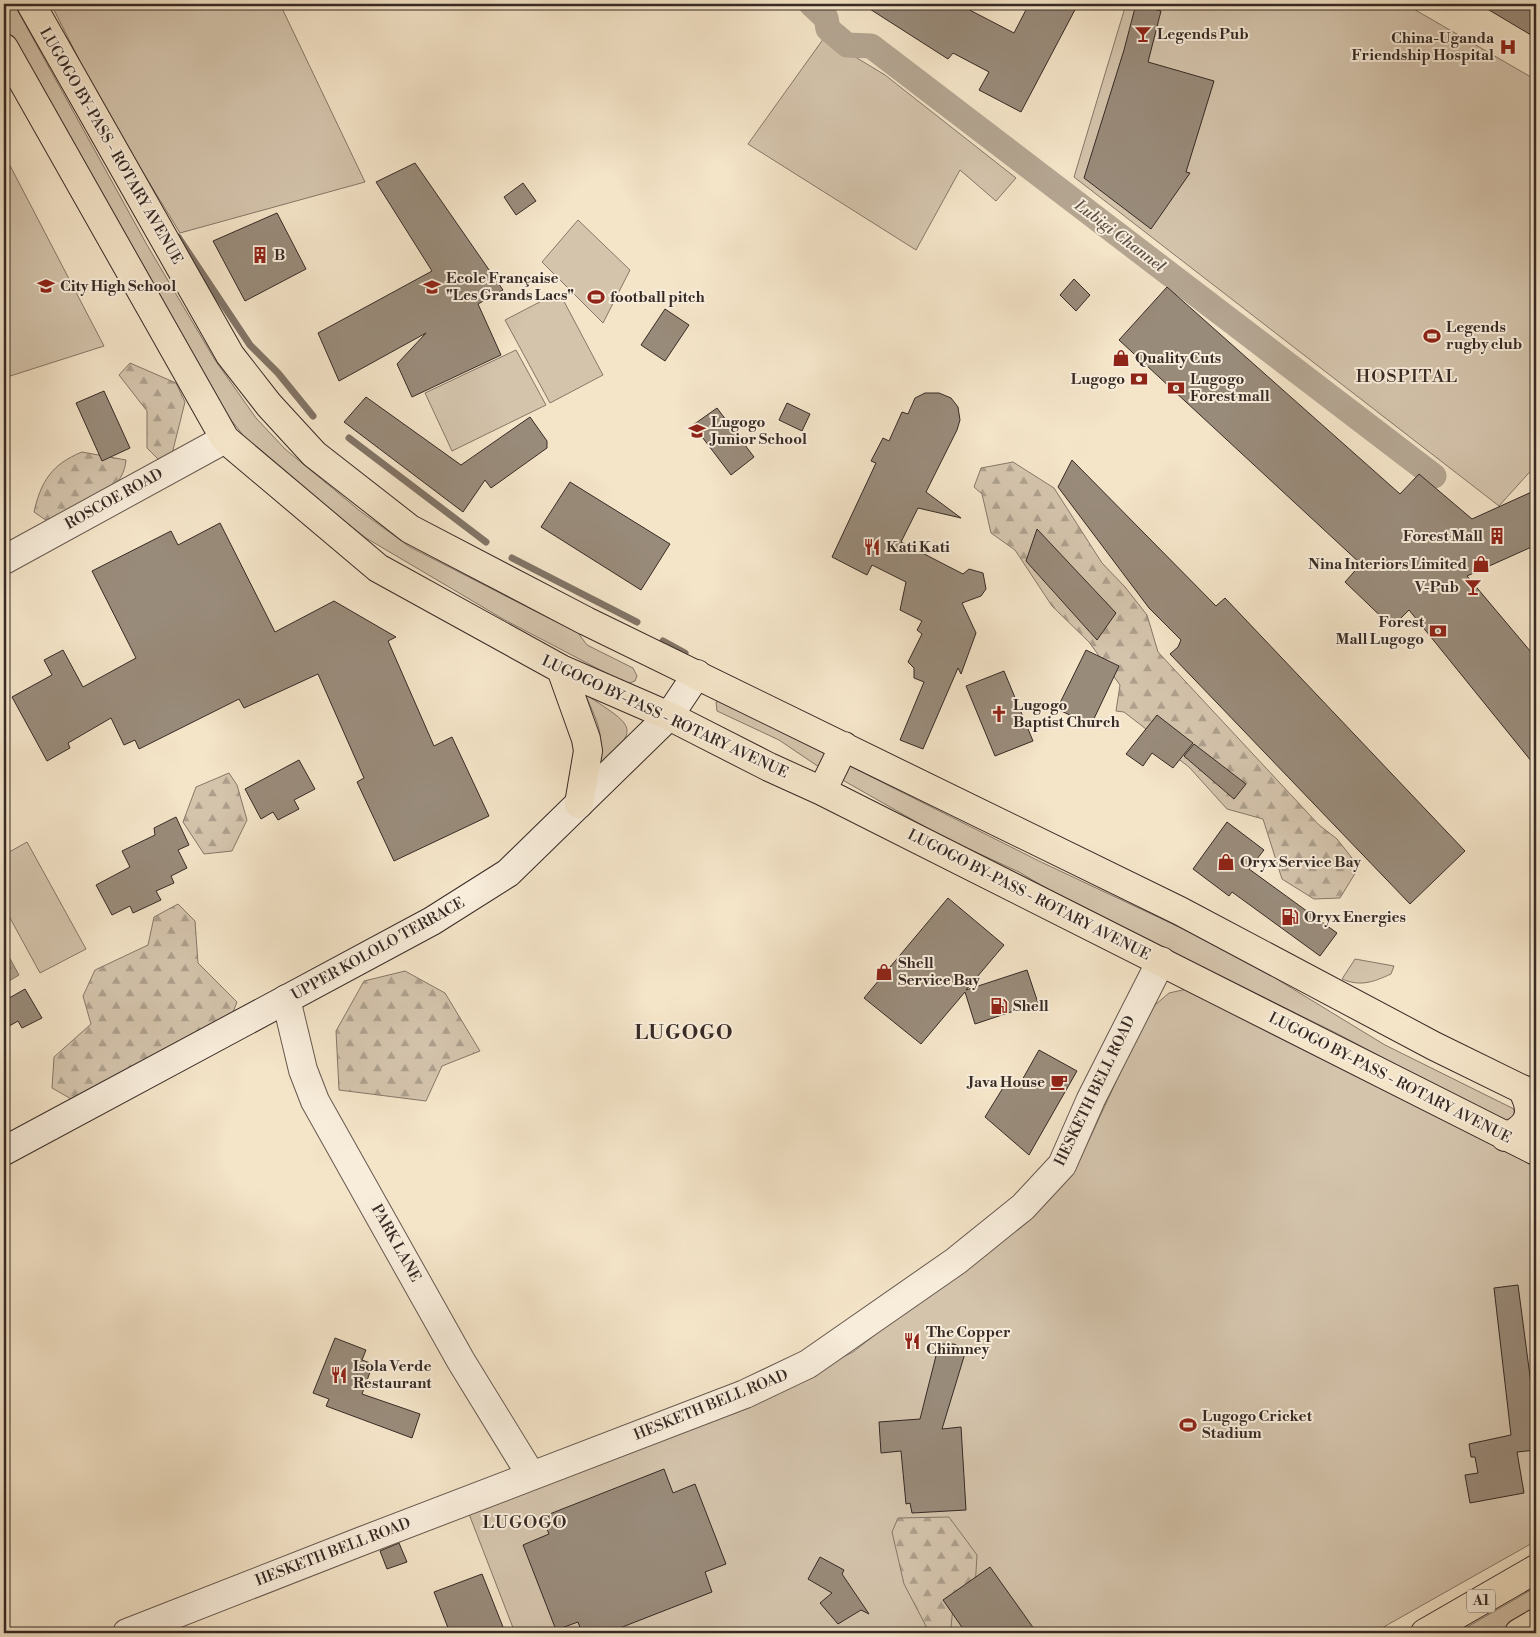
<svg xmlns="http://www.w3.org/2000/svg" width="1540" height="1637" font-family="'Libre Bodoni',serif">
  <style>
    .grass { fill: #d4c4ac; stroke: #867768 }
    .forest { fill: url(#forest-firs); stroke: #867768 }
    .water { fill: url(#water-ripples); stroke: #827466 }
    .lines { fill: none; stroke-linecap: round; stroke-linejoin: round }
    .stream { stroke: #827466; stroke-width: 7 }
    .canal { stroke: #b4a591; stroke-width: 25 }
    .building { fill: #998b7a; stroke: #372a25 }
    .street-casing { stroke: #66584e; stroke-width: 30 }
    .secondary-casing { stroke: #372a25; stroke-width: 30 }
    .primary-casing { stroke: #372a25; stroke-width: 30 }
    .highway-casing { stroke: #372a25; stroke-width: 30 }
    .street { stroke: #f8eddb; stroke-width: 28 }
    .secondary { stroke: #f8eddb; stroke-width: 28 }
    .primary { stroke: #f4e4c8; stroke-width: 28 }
    .highway { stroke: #f4e4c8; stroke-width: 28 }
    .labels { text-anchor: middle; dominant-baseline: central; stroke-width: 4; stroke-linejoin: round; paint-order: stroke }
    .shield { fill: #f8eddb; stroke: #71645c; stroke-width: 1 }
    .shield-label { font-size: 14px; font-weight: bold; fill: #372a25 }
    .poi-label { font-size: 15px; font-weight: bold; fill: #372a25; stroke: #f8eddb; text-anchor: start }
    .street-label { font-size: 15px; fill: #372a25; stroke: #f8eddb }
    .water-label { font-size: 16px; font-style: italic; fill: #5c4f45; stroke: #f8eddb }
    .quarter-label { font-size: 18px; letter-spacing: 1px; fill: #372a25; stroke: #f8eddb }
    .district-label { font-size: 20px; font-weight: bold; letter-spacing: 1px; fill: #372a25; stroke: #f8eddb }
  </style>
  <defs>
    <pattern id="forest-firs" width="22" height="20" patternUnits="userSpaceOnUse" patternTransform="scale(1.25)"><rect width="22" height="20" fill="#d4c4ac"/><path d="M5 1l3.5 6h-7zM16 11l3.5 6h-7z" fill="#ad9f8c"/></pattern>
    <pattern id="water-ripples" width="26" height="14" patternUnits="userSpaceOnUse" patternTransform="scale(1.25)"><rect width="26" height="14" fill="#b4a591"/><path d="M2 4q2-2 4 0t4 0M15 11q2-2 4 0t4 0" fill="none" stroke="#938776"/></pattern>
  </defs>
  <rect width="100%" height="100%" fill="#f4e4c8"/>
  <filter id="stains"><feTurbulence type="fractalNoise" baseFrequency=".004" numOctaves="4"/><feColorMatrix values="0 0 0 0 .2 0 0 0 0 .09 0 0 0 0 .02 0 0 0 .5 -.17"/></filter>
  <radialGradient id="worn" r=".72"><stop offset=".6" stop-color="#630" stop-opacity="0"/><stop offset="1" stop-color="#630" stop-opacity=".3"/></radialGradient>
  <path class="grass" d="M 4,4 L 14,4 L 147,245 L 215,360 L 256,418 L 285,449 L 360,511 L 410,547 L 578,633 L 587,645 L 633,668 L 637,676 L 635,681 L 627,684 L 503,619 L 366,538 L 257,453 L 217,402 L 157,308 L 4,29 Z
    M 51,4 L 280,4 L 365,182 L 180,233 L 102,105 Z
    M 1126,4 L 1405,4 L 1536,80 L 1536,465 L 1499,506 L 1074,177 Z
    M 824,38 L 885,75 L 1016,178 L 996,201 L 960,170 L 916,250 L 748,144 Z
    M 4,154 L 104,346 L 4,378 Z
    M 578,220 L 630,270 L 603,323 L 542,262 Z
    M 559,292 L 603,375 L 550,403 L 505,320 Z
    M 516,350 L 546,405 L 452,451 L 425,393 Z
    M 585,694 C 641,731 638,726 594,775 C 607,741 600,727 585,694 Z
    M 720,701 L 1039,861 L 1234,953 L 1385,1045 L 1514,1109 L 1514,1116 L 1507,1123 L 1336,1033 L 1063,898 L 1019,872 L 943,837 L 816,765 L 779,740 L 717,711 L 716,702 Z
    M 27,842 L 86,949 L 40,973 L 4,907 L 4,855 Z
    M 1355,959 L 1394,966 L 1391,974 C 1373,982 1361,987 1342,979 Z
    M 1187,989 L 1536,1164 L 1536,1541 L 1373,1633 L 515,1633 L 469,1514 L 770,1393 L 853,1352 L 1033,1212 L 1077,1166 L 1140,1030 L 1155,1005 L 1169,993 Z
    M 1536,1587 L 1536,1611 L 1498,1633 L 1457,1633 Z"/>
  <path class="forest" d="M 130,363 L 176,383 L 185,402 L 172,454 L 158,459 L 147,448 L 147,411 L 119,375 Z
    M 82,452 L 126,460 C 124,495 76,510 50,523 L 34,512 C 41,481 52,464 82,452 Z
    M 1013,462 L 1054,488 L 1102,563 L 1125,587 L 1147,615 L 1158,652 L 1319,825 L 1337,839 L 1359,867 L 1340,898 L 1314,899 L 1282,879 L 1263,819 L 1227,809 L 1189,767 L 1151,738 L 1146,729 L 1124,712 L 1116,711 L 1120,685 L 1089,642 L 1052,606 L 1015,550 L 991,533 L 982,494 L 974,487 L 981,468 Z
    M 229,773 L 237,785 L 247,820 L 232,851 L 204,854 L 183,822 L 196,787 Z
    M 178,904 L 195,921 L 198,963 L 237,1002 L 218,1051 L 73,1100 L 52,1088 L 54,1057 L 91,1024 L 83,996 L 95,970 L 148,945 L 154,917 Z
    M 405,971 L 445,993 L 480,1051 L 442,1066 L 426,1101 L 339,1090 L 336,1031 L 364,981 Z
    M 949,1517 L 977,1555 L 975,1588 L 953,1606 L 951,1628 L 927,1628 L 904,1584 L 892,1532 L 898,1518 Z"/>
  <path class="water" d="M 8,955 L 19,975 L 4,984 L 4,957 Z"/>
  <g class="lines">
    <path class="stream" d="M 178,237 L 250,345 L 278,373 L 313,416
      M 349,438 L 486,542
      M 512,558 L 637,622
      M 663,641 L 685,653"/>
    <path class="canal" d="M 811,4 L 826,18 L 828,29 L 847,45 L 871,46 L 1434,476"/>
  </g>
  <path class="building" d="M 862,4 L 958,4 L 1014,33 L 1029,4 L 1078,4 L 1021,112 L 979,90 L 989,72 L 953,53 L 948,59 Z
    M 1136,4 L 1161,11 L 1148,62 L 1214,81 L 1186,172 L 1190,173 L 1151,229 L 1084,178 L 1124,50 Z
    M 1479,4 L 1536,4 L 1536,38 Z
    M 415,163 L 503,290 L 478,304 L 501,355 L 412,397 L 397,364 L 426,333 L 339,381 L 318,333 L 432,271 L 376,182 Z
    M 523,183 L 536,201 L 516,215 L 504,197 Z
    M 277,213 L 306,269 L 245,301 L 213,241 Z
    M 1074,279 L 1090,295 L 1076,311 L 1060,295 Z
    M 1167,287 L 1400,494 L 1419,474 L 1472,519 L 1536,490 L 1536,545 L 1467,576 L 1536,658 L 1536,767 L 1409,610 L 1392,627 L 1345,582 L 1361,564 L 1119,340 Z
    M 665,309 L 689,325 L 665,361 L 641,345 Z
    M 104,391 L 130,448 L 102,461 L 76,403 Z
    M 925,393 L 939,393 L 951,398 L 958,407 L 960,420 L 957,430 L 926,492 L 961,518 L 918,508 L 901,542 L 963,574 L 969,569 L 983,573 L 986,589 L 981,596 L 962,603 L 976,633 L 961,674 L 958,668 L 923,749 L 900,740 L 924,682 L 914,678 L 914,668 L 908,662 L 922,634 L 917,630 L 922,621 L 900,610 L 906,582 L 872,565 L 867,575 L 832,557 L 876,463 L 871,461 L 883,438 L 889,441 L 902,412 L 908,414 L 915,398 Z
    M 366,397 L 461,465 L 530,417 L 547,441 L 547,448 L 491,488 L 485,480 L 463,512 L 344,422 Z
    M 787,403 L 810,414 L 802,431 L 779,420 Z
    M 717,408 L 754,457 L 731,475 L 693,425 Z
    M 1072,460 L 1216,606 L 1225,598 L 1465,851 L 1410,904 L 1170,654 L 1178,647 L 1181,640 L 1149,608 L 1058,487 Z
    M 570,482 L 670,544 L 641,590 L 541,527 Z
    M 220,523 L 275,632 L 334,601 L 396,637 L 388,641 L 434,746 L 452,737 L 489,816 L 394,861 L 357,782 L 364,778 L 318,674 L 244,708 L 239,699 L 139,749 L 135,740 L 124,745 L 111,718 L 68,743 L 70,748 L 47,761 L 12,697 L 52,675 L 44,660 L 63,650 L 83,687 L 136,658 L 92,571 L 171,531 L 178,545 Z
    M 1037,529 L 1116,613 L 1097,640 L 1026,561 Z
    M 1086,650 L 1119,666 L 1091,725 L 1057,709 Z
    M 1004,671 L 1033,741 L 995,756 L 966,686 Z
    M 1157,715 L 1193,743 L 1173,768 L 1152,753 L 1143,766 L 1126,754 Z
    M 1194,744 L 1246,784 L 1234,799 L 1184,756 Z
    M 299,760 L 315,789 L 294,800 L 299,809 L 278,820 L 273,812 L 261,819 L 245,789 Z
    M 176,817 L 189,845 L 178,850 L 187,868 L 171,876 L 174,883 L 156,891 L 161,900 L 133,913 L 130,906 L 112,915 L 96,885 L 130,867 L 122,851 L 155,835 L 154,828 Z
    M 1227,822 L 1264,850 L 1249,869 L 1337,933 L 1320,956 L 1232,892 L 1229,896 L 1193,869 Z
    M 948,898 L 1004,945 L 966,990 L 1027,970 L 1038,1003 L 975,1024 L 965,992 L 921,1044 L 864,998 Z
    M 25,989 L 42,1018 L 22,1028 L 18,1021 L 4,1029 L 4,1001 Z
    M 1039,1050 L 1077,1071 L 1029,1155 L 985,1117 L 1006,1083 L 1017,1089 Z
    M 1518,1285 L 1536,1422 L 1536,1450 L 1517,1452 L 1524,1493 L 1470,1503 L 1465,1475 L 1478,1473 L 1475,1457 L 1471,1457 L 1469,1444 L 1511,1435 L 1494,1288 Z
    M 335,1338 L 366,1350 L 362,1360 L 373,1364 L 362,1394 L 420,1414 L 412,1438 L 326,1406 L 329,1399 L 313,1393 Z
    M 939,1344 L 954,1344 L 966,1350 L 942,1429 L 961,1427 L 966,1510 L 912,1513 L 910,1503 L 906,1504 L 901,1451 L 881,1453 L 879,1422 L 920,1419 Z
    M 664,1469 L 673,1493 L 695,1484 L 726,1564 L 705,1572 L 712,1592 L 607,1633 L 582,1633 L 578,1622 L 556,1630 L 523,1545 L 549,1534 L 542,1517 Z
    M 399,1543 L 407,1562 L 387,1569 L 380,1551 Z
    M 820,1557 L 844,1570 L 842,1574 L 869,1614 L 861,1610 L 838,1624 L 820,1603 L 832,1593 L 808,1579 Z
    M 990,1567 L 1037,1633 L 966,1633 L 943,1600 Z
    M 482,1574 L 503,1627 L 487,1633 L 450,1633 L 434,1592 Z"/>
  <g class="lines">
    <g class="street-casing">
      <path id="street" d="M 4,560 L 225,439
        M 286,999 L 303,1070 L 315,1101 L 461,1361 L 531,1475
        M 127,1633 L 362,1541 L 745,1394 L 808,1364 L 956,1261 L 1023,1207 L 1062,1165 L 1091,1099 L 1161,961"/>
    </g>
    <g class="secondary-casing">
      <path id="secondary" d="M 4,1151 L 432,921 L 508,873 L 669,716 L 697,674"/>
    </g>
    <g class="primary-casing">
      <path id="primary" d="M 31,4 L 230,355 L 269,405 L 314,454 L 410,529 L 586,621 L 1180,911 L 1434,1046 L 1536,1096
        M 4,48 L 225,439 L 378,568 L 561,669 L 669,716 L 769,767 L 822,791 L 1536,1151
        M 561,669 L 586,739 L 588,751 L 579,804
        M 822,791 L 844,746
        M 1505,1137 C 1530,1127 1535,1113 1522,1089"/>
    </g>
    <g class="highway-casing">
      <path id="highway" d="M 1425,1633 L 1536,1569
        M 1519,1633 L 1536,1623"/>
    </g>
    <use href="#street" class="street"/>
    <use href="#secondary" class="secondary"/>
    <use href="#primary" class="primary"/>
    <use href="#highway" class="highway"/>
  </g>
  <defs>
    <g id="bar-bare" transform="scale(1.35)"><path d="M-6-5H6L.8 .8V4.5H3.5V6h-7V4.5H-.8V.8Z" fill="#8f2418" stroke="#f8eddb" stroke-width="2.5" paint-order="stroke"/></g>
    <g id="hospital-bare" transform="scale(1.35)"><path d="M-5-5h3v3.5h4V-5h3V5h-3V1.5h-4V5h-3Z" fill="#8f2418" stroke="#f8eddb" stroke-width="2.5" paint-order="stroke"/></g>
    <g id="building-bare" transform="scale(1.35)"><path d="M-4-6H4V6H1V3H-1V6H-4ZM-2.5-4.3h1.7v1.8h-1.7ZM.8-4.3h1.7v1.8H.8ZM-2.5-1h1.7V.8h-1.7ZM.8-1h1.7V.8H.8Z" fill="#8f2418" stroke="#f8eddb" stroke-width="2.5" paint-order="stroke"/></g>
    <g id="school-bare" transform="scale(1.35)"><path d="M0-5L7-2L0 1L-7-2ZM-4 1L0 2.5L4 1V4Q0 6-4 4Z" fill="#8f2418" stroke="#f8eddb" stroke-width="2.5" paint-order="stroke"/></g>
    <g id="stadium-bare" transform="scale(1.35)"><path d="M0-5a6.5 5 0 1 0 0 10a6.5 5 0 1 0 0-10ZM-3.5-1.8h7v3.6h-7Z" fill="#8f2418" stroke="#f8eddb" stroke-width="2.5" paint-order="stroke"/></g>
    <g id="shop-bare" transform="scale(1.35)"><path d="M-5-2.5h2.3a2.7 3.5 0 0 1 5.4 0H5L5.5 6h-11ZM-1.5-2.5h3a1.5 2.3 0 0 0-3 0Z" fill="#8f2418" stroke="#f8eddb" stroke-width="2.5" paint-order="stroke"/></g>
    <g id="bank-bare" transform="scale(1.35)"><path d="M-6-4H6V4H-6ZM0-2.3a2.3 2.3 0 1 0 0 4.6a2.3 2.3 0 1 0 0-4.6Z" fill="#8f2418" stroke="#f8eddb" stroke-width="2.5" paint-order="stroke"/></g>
    <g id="restaurant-bare" transform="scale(1.35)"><path d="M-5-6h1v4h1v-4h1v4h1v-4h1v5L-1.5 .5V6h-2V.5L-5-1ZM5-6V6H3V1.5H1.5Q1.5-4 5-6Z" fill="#8f2418" stroke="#f8eddb" stroke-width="2.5" paint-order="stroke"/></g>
    <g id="church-bare" transform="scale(1.35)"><path d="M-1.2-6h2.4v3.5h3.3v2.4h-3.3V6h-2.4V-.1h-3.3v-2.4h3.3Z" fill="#8f2418" stroke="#f8eddb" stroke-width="2.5" paint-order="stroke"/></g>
    <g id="fuel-bare" transform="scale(1.35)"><path d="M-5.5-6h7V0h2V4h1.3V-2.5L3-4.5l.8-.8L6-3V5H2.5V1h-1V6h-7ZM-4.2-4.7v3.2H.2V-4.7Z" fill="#8f2418" stroke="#f8eddb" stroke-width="2.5" paint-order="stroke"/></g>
    <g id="cafe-bare" transform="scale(1.35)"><path d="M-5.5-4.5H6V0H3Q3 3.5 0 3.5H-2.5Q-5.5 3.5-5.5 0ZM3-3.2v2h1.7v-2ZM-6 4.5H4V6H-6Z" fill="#8f2418" stroke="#f8eddb" stroke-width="2.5" paint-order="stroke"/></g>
  </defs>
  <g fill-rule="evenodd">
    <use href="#bar-bare" x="1143" y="34"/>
    <use href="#hospital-bare" x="1508" y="47"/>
    <use href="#building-bare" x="260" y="255"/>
    <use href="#school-bare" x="46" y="286"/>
    <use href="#school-bare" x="432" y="287"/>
    <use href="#stadium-bare" x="596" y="297"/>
    <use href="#stadium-bare" x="1432" y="336"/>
    <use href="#shop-bare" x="1121" y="358"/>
    <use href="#bank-bare" x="1139" y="379"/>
    <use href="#bank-bare" x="1176" y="388"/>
    <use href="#school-bare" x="697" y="431"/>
    <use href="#building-bare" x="1497" y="536"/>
    <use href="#restaurant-bare" x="872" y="547"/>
    <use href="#shop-bare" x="1481" y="564"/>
    <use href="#bar-bare" x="1473" y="587"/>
    <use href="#bank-bare" x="1438" y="631"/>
    <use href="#church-bare" x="999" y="714"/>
    <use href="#shop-bare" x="1226" y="862"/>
    <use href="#fuel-bare" x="1290" y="917"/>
    <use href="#shop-bare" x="884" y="972"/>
    <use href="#fuel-bare" x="999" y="1006"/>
    <use href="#cafe-bare" x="1059" y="1082"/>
    <use href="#restaurant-bare" x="912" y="1341"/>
    <use href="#restaurant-bare" x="339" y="1375"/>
    <use href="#stadium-bare" x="1188" y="1425"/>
  </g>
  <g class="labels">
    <rect class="shield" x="1467" y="1589.5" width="28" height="23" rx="4"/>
    <g class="shield-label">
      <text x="1481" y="1601">A1</text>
    </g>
    <g class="poi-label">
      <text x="1157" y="34">Legends Pub</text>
      <text x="1494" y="38" text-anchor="end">China-Uganda<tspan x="1494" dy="17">Friendship Hospital</tspan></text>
      <text x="274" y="255">B</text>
      <text x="446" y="278">Ecole Française<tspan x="446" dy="17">"Les Grands Lacs"</tspan></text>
      <text x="60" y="286">City High School</text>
      <text x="610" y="297">football pitch</text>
      <text x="1446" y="327">Legends<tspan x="1446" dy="17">rugby club</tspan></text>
      <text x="1135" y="358">Quality Cuts</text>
      <text x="1125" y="379" text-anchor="end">Lugogo</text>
      <text x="1190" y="379">Lugogo<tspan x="1190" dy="17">Forest mall</tspan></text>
      <text x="711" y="422">Lugogo<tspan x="711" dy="17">Junior School</tspan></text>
      <text x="1483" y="536" text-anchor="end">Forest Mall</text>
      <text x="886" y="547">Kati Kati</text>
      <text x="1467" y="564" text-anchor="end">Nina Interiors Limited</text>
      <text x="1459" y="587" text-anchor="end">V-Pub</text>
      <text x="1424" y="622" text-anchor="end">Forest<tspan x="1424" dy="17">Mall Lugogo</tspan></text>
      <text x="1013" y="705">Lugogo<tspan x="1013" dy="17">Baptist Church</tspan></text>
      <text x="1240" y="862">Oryx Service Bay</text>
      <text x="1304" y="917">Oryx Energies</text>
      <text x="898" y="963">Shell<tspan x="898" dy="17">Service Bay</tspan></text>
      <text x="1013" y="1006">Shell</text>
      <text x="1045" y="1082" text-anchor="end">Java House</text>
      <text x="926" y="1332">The Copper<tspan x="926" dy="17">Chimney</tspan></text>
      <text x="353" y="1366">Isola Verde<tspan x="353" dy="17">Restaurant</tspan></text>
      <text x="1202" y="1416">Lugogo Cricket<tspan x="1202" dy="17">Stadium</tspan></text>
    </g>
    <g class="street-label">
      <text transform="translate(111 146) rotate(60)">LUGOGO BY-PASS - ROTARY AVENUE</text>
      <text transform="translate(114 499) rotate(-29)">ROSCOE ROAD</text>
      <text transform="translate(665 717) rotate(25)">LUGOGO BY-PASS - ROTARY AVENUE</text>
      <text transform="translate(1029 895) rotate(27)">LUGOGO BY-PASS - ROTARY AVENUE</text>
      <text transform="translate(378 949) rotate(-29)">UPPER KOLOLO TERRACE</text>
      <text transform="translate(1390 1078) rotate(27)">LUGOGO BY-PASS - ROTARY AVENUE</text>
      <text transform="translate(1095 1091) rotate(-64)">HESKETH BELL ROAD</text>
      <text transform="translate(396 1243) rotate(61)">PARK LANE</text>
      <text transform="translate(711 1405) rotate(-22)">HESKETH BELL ROAD</text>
      <text transform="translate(333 1552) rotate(-21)">HESKETH BELL ROAD</text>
    </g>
    <g class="water-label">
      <text transform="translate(1120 236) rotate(37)">Lubigi Channel</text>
    </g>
    <g class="quarter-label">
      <text x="1407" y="376">HOSPITAL</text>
      <text x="525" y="1522">LUGOGO</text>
    </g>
    <g class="district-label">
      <text x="684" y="1033">LUGOGO</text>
    </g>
  </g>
  <rect width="1540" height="1637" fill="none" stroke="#f4e4c8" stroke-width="20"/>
  <rect x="5" y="5" width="1530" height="1627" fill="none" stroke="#372a25" stroke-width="2.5"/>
  <rect x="10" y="10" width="1520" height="1617" fill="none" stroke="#372a25"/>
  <rect width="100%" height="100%" filter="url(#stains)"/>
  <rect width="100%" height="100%" fill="url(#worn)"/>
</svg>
